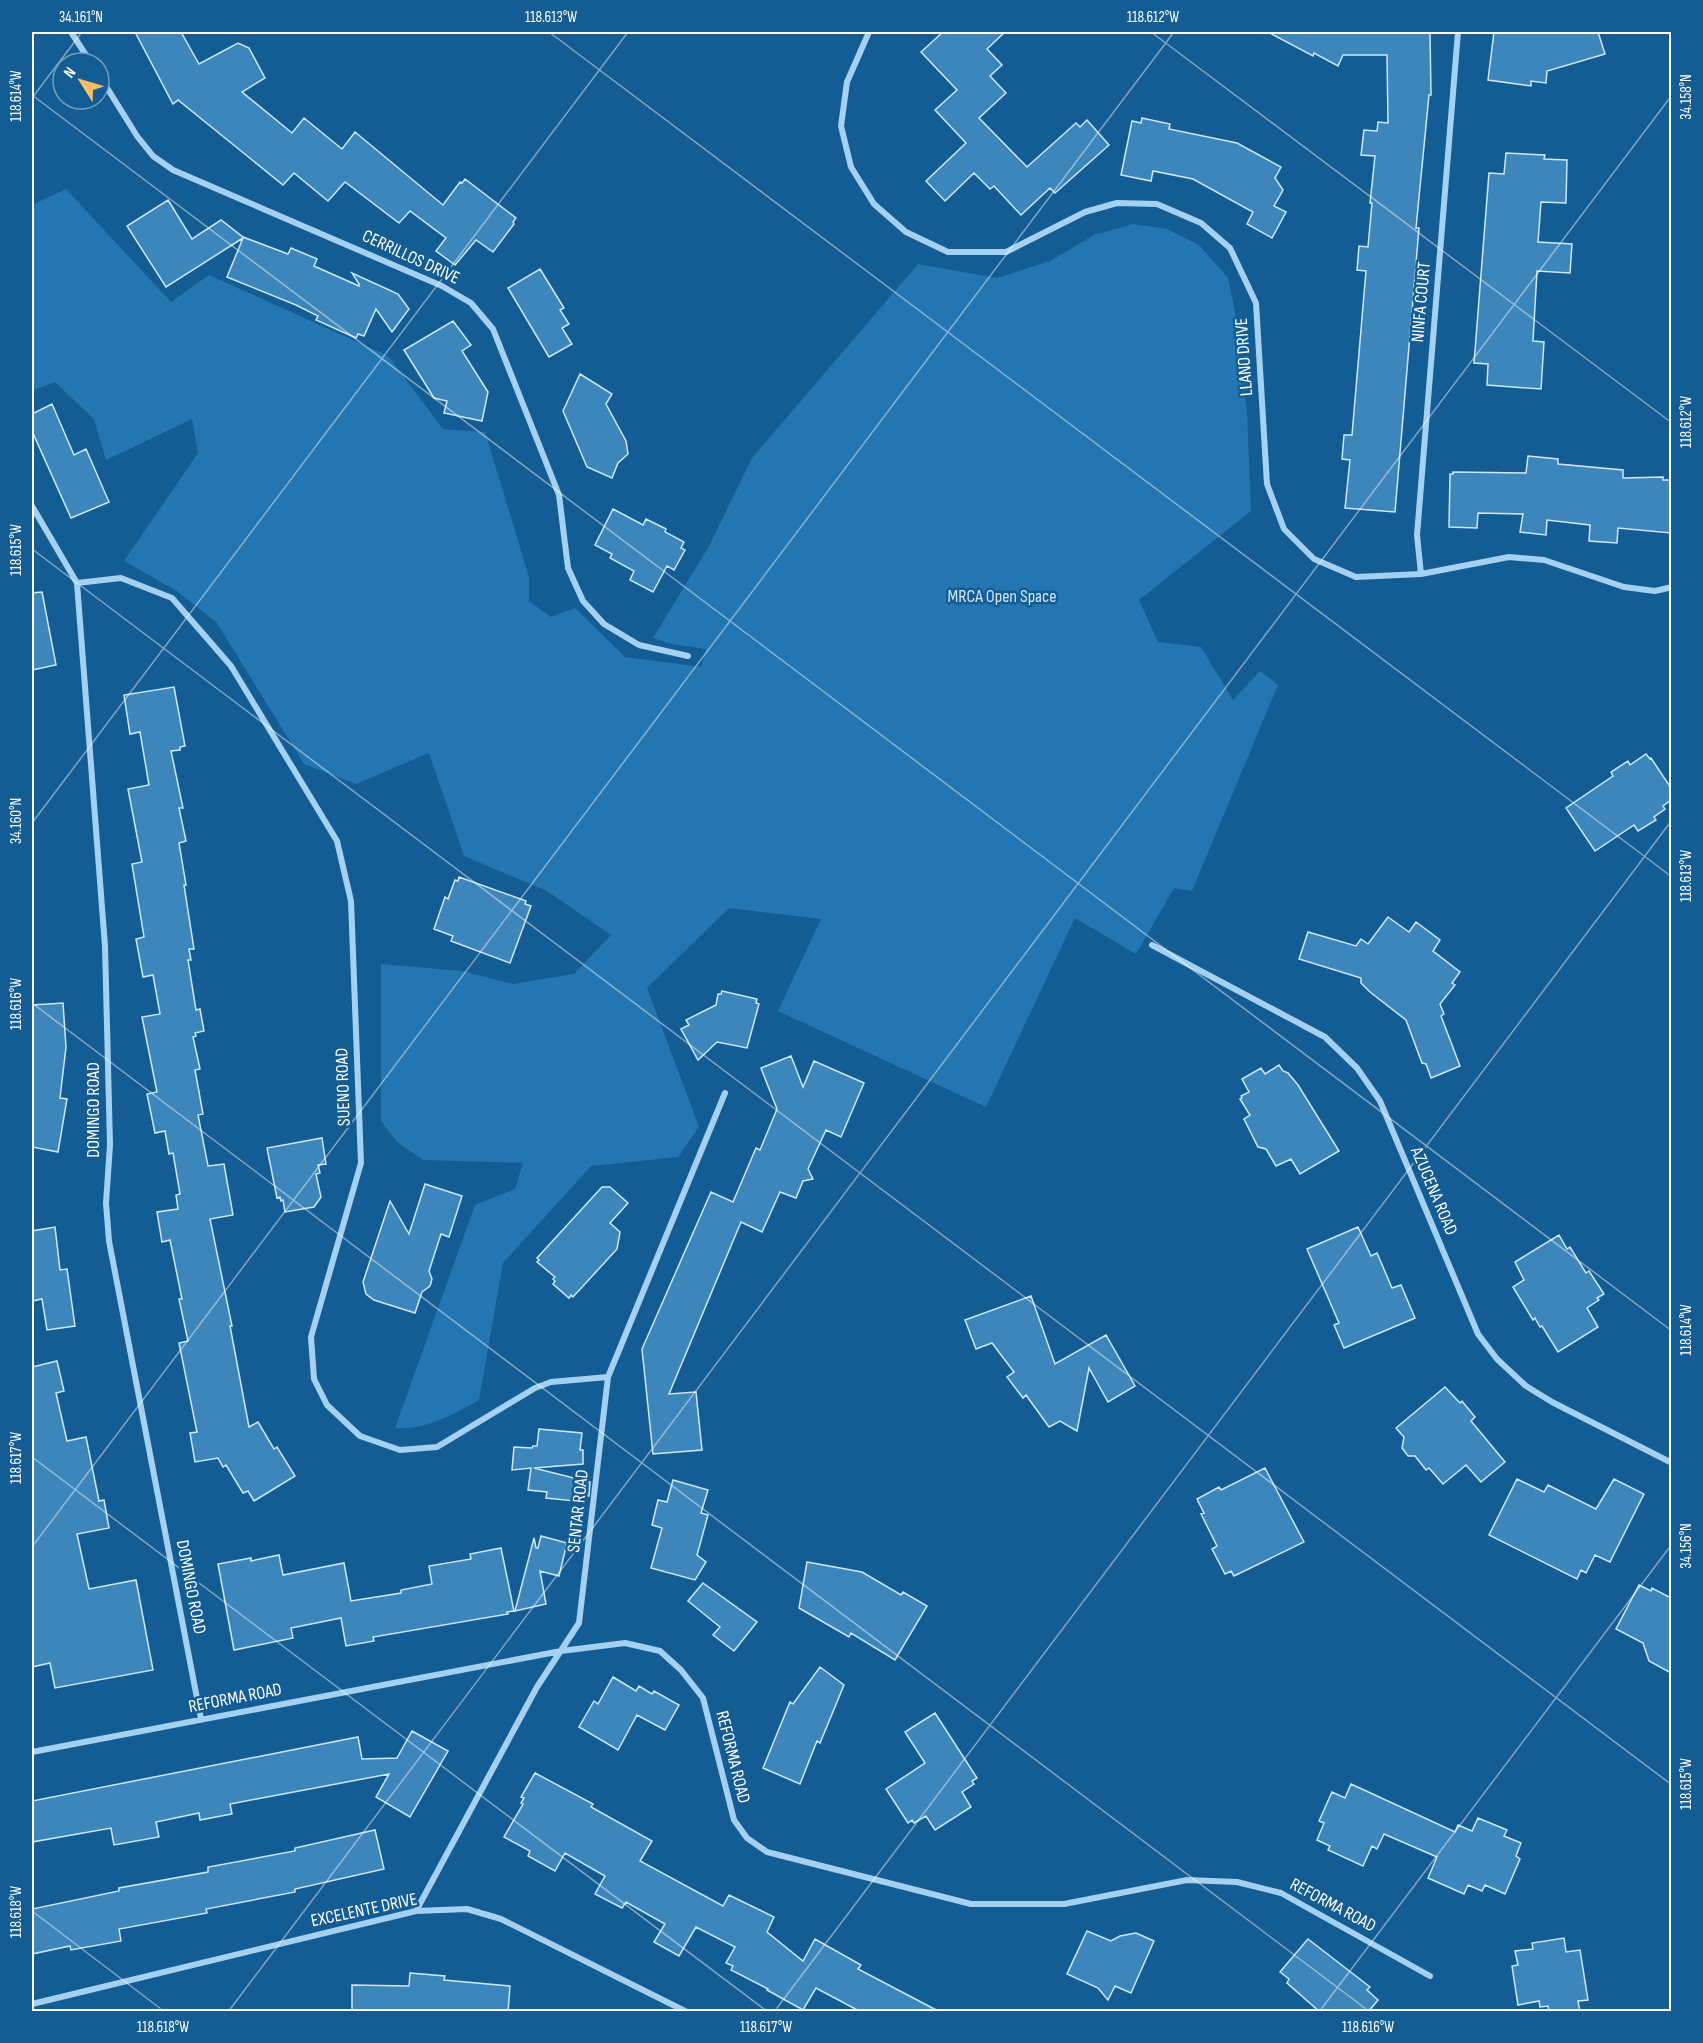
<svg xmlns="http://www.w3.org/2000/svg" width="1703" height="2043" font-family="'Sofia Sans Condensed',sans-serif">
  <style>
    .green { fill: #2376b1 }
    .building { fill: #3d86bc; stroke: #cbe8fc; stroke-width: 1.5 }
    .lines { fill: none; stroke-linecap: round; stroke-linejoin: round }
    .minor { stroke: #a4d1f2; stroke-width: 6 }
    .ticks { fill: none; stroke: #fff; stroke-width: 1.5; stroke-opacity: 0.45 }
    .labels { text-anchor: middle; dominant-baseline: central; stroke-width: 5; stroke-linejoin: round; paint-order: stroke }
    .street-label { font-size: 18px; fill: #fff; stroke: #145d94 }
    .park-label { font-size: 18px; fill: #cbe8fc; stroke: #145d94 }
    .neatline { fill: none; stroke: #fff; stroke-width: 2 }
    .ticks-label { font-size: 15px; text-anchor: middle; fill: #fff }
  </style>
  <rect width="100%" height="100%" fill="#145d94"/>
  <path class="green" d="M 66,189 L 171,302 L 209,275 L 388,356 L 443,429 L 485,432 L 529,577 L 529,601 L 551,617 L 575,608 L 625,657 L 701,667 L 706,649 L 672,644 L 653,638 L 708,548 L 752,458 L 918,264 L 997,278 L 1050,261 L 1094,235 L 1133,224 L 1167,229 L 1199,245 L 1228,278 L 1235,311 L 1247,412 L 1251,511 L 1139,600 L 1158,642 L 1201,647 L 1233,700 L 1260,671 L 1278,685 L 1192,891 L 1174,888 L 1136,954 L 1075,918 L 986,1107 L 778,1011 L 821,919 L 729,908 L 647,988 L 699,1127 L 678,1157 L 591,1166 L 503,1263 L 479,1400 C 452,1415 427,1430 395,1428 L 475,1205 L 515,1189 L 523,1163 L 423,1160 L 397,1142 L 381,1121 L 381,964 L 462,971 L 513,984 L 574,974 L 611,935 L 547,891 L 464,856 L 429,753 L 356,784 L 304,764 L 217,623 L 177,591 L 124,561 L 198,453 L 192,419 L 106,460 L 94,419 L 55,382 L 32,391 L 32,205 Z"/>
  <path class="building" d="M 135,32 L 181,32 L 199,64 L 238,43 L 249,48 L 265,78 L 242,92 L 292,133 L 304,118 L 342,149 L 355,132 L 443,205 L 460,182 L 462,183 L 465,179 L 516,218 L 513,222 L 514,224 L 493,252 L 476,240 L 455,265 L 436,251 L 446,238 L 410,211 L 399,223 L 345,182 L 328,201 L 294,173 L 283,185 L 178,100 L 173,104 Z
    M 943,32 L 1005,32 L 987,49 L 1002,65 L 990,76 L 1006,93 L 979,118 L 1027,167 L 1076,123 L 1080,127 L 1087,120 L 1109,145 L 1055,193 L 1050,188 L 1021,215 L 994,186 L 990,189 L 974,173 L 945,201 L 926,181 L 966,143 L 935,110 L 957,90 L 921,52 Z
    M 1268,32 L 1430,32 L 1431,95 L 1429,95 L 1416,228 L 1419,228 L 1395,512 L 1345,508 L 1350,460 L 1342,459 L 1344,435 L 1352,435 L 1366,271 L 1357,270 L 1359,246 L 1368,247 L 1372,203 L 1370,203 L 1375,156 L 1361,155 L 1364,130 L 1377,131 L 1378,122 L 1388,123 L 1387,55 L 1343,55 L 1338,66 L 1314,53 L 1313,56 Z
    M 1494,32 L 1598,32 L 1605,54 L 1547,71 L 1546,83 L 1531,81 L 1531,86 L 1488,80 Z
    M 1142,118 L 1170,124 L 1169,129 L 1237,143 L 1281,167 L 1275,178 L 1283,190 L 1274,206 L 1286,212 L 1272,238 L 1247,224 L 1253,212 L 1193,179 L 1153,171 L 1151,181 L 1121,175 L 1132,121 L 1141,123 Z
    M 1506,153 L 1545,155 L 1544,159 L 1567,160 L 1566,203 L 1541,202 L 1538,242 L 1572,244 L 1570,273 L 1537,271 L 1533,341 L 1544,342 L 1541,389 L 1487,385 L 1488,364 L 1474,363 L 1489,173 L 1504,174 Z
    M 168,200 L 192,239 L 221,220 L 243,237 L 288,254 L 291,248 L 317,259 L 314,266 L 359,286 L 359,284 L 352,273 L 398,294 L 409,309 L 392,332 L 376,309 L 364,336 L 358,334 L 356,338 L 316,320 L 318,316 L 296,305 L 227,277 L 243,238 L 166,287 L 127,226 Z
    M 540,269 L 564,308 L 560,310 L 569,324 L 562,328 L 572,344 L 549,357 L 508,288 Z
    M 453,321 L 471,345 L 462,351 L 488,392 L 482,421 L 444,413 L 447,401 L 434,398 L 404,350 Z
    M 580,374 L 612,394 L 606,404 L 626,441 L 628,454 L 618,463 L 612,478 L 587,467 L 563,411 Z
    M 52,404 L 74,455 L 86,449 L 109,502 L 71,518 L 32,431 L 32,414 Z
    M 1528,456 L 1558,459 L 1558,464 L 1623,470 L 1623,478 L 1663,477 L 1663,480 L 1671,480 L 1671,533 L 1618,528 L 1617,543 L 1589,541 L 1590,525 L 1547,520 L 1546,535 L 1520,532 L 1523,514 L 1478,513 L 1477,528 L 1449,527 L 1450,474 L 1453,474 L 1453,472 L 1526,473 Z
    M 613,509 L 643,525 L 646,519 L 666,529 L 665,532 L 684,542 L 681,548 L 685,550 L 674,570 L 667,566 L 653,592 L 630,580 L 634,571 L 610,558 L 612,554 L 595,545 Z
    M 42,592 L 56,665 L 32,670 L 32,593 Z
    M 174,687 L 185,746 L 180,747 L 180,750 L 171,751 L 183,808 L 179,808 L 186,841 L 179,843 L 186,885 L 184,885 L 194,949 L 189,949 L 191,960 L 188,960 L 196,1010 L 200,1009 L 204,1031 L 195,1033 L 196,1036 L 193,1037 L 200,1069 L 195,1070 L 203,1114 L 198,1115 L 208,1166 L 224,1164 L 233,1215 L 210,1219 L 232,1326 L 230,1326 L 249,1427 L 258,1422 L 274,1449 L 277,1447 L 295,1476 L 254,1501 L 248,1491 L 243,1493 L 226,1465 L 223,1467 L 218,1458 L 195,1462 L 190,1433 L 197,1432 L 179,1343 L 188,1341 L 179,1299 L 182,1299 L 170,1240 L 162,1242 L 157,1212 L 178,1209 L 176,1195 L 180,1194 L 173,1153 L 169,1154 L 165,1131 L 155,1133 L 147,1094 L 157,1092 L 142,1017 L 160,1014 L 153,975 L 143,977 L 136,939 L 144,937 L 132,864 L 142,862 L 128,789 L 149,785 L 140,732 L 130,734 L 124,695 Z
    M 1646,754 L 1650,759 L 1651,758 L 1671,788 L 1671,800 L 1663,806 L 1665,809 L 1654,817 L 1656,820 L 1638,831 L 1634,825 L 1595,851 L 1566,808 L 1613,776 L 1611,772 L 1628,761 L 1630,765 Z
    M 459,877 L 526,901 L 525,904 L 531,906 L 510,963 L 451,941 L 453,936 L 434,929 L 445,897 L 448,899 L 455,880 L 458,881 Z
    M 1388,917 L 1409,932 L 1416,922 L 1440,940 L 1433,951 L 1460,972 L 1452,983 L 1455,985 L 1440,1004 L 1444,1014 L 1441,1016 L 1460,1066 L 1431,1078 L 1426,1064 L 1422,1063 L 1406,1020 L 1370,992 L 1361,983 L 1361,978 L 1299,959 L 1308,932 L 1356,946 L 1361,939 L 1368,944 Z
    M 722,991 L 757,999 L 756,1003 L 759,1004 L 747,1048 L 717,1042 L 698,1060 L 681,1029 L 689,1025 L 686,1020 L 716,1005 L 718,994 L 721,994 Z
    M 63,1003 L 66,1047 L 60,1098 L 67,1099 L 58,1152 L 32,1147 L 32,1005 Z
    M 791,1056 L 803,1087 L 814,1061 L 864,1083 L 841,1137 L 826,1130 L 808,1169 L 813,1179 L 803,1181 L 796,1198 L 780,1192 L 762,1232 L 741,1222 L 669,1394 L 696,1392 L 702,1450 L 653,1454 L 642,1349 L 711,1192 L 733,1202 L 756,1148 L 760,1150 L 777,1109 L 761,1068 Z
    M 1279,1065 L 1283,1071 L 1288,1073 L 1298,1085 L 1339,1151 L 1300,1174 L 1291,1159 L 1276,1166 L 1266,1149 L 1258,1147 L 1244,1119 L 1250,1115 L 1240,1099 L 1242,1098 L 1241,1096 L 1249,1092 L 1242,1079 L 1261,1068 L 1265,1074 Z
    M 322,1138 L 326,1164 L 318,1165 L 320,1173 L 316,1174 L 321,1197 L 314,1207 L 285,1212 L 283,1200 L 281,1201 L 280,1197 L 277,1198 L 267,1148 Z
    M 425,1184 L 462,1196 L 449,1237 L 441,1234 L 429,1271 L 432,1279 L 430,1286 L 422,1292 L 415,1313 L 374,1300 L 366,1294 L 363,1282 L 390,1201 L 409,1234 Z
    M 602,1187 L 610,1187 L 628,1203 L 610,1223 L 620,1232 L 617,1249 L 573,1297 L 571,1295 L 569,1298 L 553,1284 L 555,1281 L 553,1279 L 555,1277 L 537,1262 L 539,1260 L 537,1258 Z
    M 55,1227 L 60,1270 L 67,1269 L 75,1326 L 47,1330 L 42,1299 L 32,1301 L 32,1231 Z
    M 1358,1227 L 1371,1256 L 1377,1253 L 1392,1288 L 1401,1285 L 1415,1318 L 1344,1348 L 1334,1325 L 1339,1323 L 1307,1249 Z
    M 1559,1235 L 1567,1249 L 1570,1247 L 1586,1273 L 1589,1271 L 1604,1294 L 1597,1298 L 1599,1300 L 1587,1308 L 1598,1327 L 1558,1352 L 1542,1326 L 1540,1327 L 1535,1318 L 1533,1320 L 1513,1287 L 1524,1280 L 1515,1262 Z
    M 1031,1296 L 1055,1364 L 1106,1335 L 1135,1386 L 1108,1402 L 1089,1368 L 1077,1431 L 1060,1421 L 1049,1427 L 1026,1395 L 1023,1398 L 1007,1377 L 1014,1372 L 992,1343 L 976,1349 L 965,1320 Z
    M 57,1361 L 64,1391 L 56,1393 L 67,1441 L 86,1437 L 99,1501 L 104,1500 L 109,1528 L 77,1534 L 89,1589 L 136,1580 L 153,1670 L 55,1688 L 50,1663 L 32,1667 L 32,1367 Z
    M 1445,1387 L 1460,1403 L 1462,1401 L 1475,1417 L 1471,1421 L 1505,1462 L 1481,1482 L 1466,1465 L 1443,1484 L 1429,1468 L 1426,1470 L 1415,1456 L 1408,1456 L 1402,1448 L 1404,1437 L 1396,1428 Z
    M 539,1429 L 582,1433 L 580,1450 L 583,1450 L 583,1464 L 534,1468 L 590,1482 L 589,1496 L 576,1495 L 575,1501 L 546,1498 L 547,1492 L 528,1490 L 531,1468 L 512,1470 L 514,1447 L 532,1448 L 533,1446 L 537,1446 Z
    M 1265,1468 L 1304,1542 L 1234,1576 L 1231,1571 L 1225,1574 L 1212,1549 L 1217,1546 L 1201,1514 L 1204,1513 L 1197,1499 L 1219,1487 L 1221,1490 Z
    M 1517,1479 L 1544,1492 L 1548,1485 L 1596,1509 L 1614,1479 L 1644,1494 L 1610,1562 L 1595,1555 L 1586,1573 L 1581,1570 L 1577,1579 L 1489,1535 Z
    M 673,1480 L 708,1490 L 701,1513 L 708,1515 L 697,1555 L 706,1562 L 695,1580 L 651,1568 L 662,1528 L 652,1525 L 658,1500 L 667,1502 Z
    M 541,1536 L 567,1543 L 559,1576 L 540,1571 L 546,1604 L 515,1611 L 534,1538 L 536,1548 L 538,1548 Z
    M 501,1548 L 514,1611 L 507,1612 L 508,1614 L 373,1637 L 374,1641 L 346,1646 L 341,1618 L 291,1628 L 293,1638 L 234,1650 L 218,1564 L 251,1558 L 251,1561 L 279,1555 L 283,1575 L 344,1563 L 351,1601 L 401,1593 L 401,1590 L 432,1584 L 429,1566 L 471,1559 L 470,1554 Z
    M 807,1562 L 862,1572 L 901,1595 L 903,1592 L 927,1606 L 895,1660 L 851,1633 L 849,1637 L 799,1608 Z
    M 703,1583 L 757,1622 L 734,1651 L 713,1635 L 720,1627 L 688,1601 Z
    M 1639,1585 L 1651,1591 L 1652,1588 L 1671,1598 L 1671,1673 L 1649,1661 L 1643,1643 L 1616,1629 Z
    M 820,1667 L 844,1685 L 820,1743 L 817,1741 L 800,1784 L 763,1768 L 790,1702 L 793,1704 Z
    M 613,1677 L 636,1691 L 639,1686 L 652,1694 L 654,1691 L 679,1705 L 665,1730 L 637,1715 L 618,1750 L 579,1727 L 594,1701 L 598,1704 Z
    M 935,1713 L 977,1778 L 972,1781 L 974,1784 L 962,1792 L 971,1807 L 935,1830 L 926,1816 L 914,1823 L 912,1820 L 908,1823 L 886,1789 L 925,1763 L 905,1732 Z
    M 412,1731 L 448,1751 L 410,1817 L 376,1797 L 389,1774 L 230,1804 L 232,1814 L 200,1820 L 199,1813 L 156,1822 L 159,1837 L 114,1845 L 111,1828 L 32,1842 L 32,1801 L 358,1737 L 362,1759 L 397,1758 Z
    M 535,1773 L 593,1804 L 591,1807 L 652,1841 L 640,1861 L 723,1906 L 729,1895 L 774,1917 L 767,1932 L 803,1961 L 815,1939 L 861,1965 L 858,1969 L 940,2012 L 861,2012 L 816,1988 L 803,2010 L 767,1990 L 768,1989 L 731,1970 L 733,1966 L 726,1963 L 735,1947 L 696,1927 L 679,1956 L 654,1942 L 665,1924 L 626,1902 L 622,1908 L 595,1894 L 605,1876 L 565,1853 L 555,1871 L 528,1856 L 530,1851 L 504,1837 L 523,1804 L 521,1803 L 524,1798 L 521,1797 Z
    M 1351,1784 L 1455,1832 L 1458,1825 L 1472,1831 L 1478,1818 L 1507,1830 L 1504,1836 L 1521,1843 L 1516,1856 L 1520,1859 L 1505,1894 L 1485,1885 L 1482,1891 L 1468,1885 L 1464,1894 L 1428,1878 L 1437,1857 L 1384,1834 L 1377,1849 L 1372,1846 L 1363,1866 L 1328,1850 L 1330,1846 L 1317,1840 L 1324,1823 L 1319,1821 L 1332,1792 L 1345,1798 Z
    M 375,1830 L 384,1869 L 295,1889 L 295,1892 L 206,1909 L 207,1913 L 119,1929 L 121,1941 L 71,1950 L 70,1946 L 32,1954 L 32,1909 L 119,1891 L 119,1888 L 208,1872 L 208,1867 L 295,1851 L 295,1848 Z
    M 1087,1931 L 1111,1941 L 1120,1936 L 1136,1933 L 1154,1941 L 1131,1993 L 1115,1986 L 1108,2000 L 1098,1988 L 1067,1974 Z
    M 1564,1938 L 1566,1952 L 1580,1950 L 1588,2000 L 1578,2001 L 1580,2012 L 1549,2012 L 1548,2006 L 1540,2007 L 1539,2001 L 1518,2005 L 1512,1966 L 1518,1965 L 1515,1951 L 1533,1949 L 1532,1943 Z
    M 1308,1939 L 1370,1987 L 1367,1990 L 1378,2000 L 1368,2012 L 1320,2012 L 1287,1983 L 1289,1979 L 1280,1972 Z
    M 410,1973 L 445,1976 L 444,1980 L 510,1986 L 508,2012 L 352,2012 L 352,1985 L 409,1986 Z"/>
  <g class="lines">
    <path class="minor" d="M 71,32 L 91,63
      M 869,32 L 847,82 L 841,126 L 851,167 L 874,204 L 906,232 L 948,252 L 1006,252 L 1085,212 L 1117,203 L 1157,204 L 1201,223 L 1230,248 L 1256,303 L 1267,484 L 1284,529 L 1314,559 L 1356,577 L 1421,574 L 1509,557 L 1544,560 L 1624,587 L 1655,591 L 1672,587
      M 99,75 L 137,136 L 153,156 L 173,170 L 442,286 L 471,303 L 493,329 L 559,495 L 568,568 L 583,601 L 604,624 L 639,645 L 688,656
      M 32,506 L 77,583 L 105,946 L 110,1145 L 106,1203 L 109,1241 L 201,1719
      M 1421,574 L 1417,535 L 1458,32
      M 77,583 L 121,578 L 172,598 L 231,666 L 337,841 L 351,901 L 361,1163 L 311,1337 L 314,1379 L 327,1405 L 360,1436 L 400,1450 L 437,1447 L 535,1388 L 551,1382 L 608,1377
      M 1152,945 L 1325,1037 L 1357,1068 L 1380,1101 L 1478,1334 L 1497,1359 L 1526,1386 L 1552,1402 L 1672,1463
      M 32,1752 L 561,1651 L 625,1643 L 660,1651 L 681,1670 L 703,1698 L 734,1820 L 747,1838 L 767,1852 L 971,1904 L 1064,1904 L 1187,1880 L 1237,1882 L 1281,1893 L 1430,1976
      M 416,1911 L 537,1687 L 579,1623 L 608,1377 L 725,1093
      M 32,2004 L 416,1911 L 467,1909 L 501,1919 L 687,2012"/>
  </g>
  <path class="ticks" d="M 549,32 L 1672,877M 1151,32 L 1672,423M 32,95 L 1672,1331M 32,98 L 82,32M 32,549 L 1672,1785M 32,823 L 628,32M 32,1003 L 1370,2012M 32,1457 L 768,2012M 32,1547 L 1174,32M 32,1911 L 165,2012M 228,2012 L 1672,95M 774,2012 L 1672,820M 1319,2012 L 1672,1544"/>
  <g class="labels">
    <g class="street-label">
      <text transform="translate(411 257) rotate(25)">CERRILLOS DRIVE</text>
      <text transform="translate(1421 302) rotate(-85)">NINFA COURT</text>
      <text transform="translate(1244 357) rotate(-94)">LLANO DRIVE</text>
      <text transform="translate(343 1087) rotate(-92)">SUENO ROAD</text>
      <text transform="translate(93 1110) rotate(-90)">DOMINGO ROAD</text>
      <text transform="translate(1434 1191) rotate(67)">AZUCENA ROAD</text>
      <text transform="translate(578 1511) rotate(-84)">SENTAR ROAD</text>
      <text transform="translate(191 1587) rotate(79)">DOMINGO ROAD</text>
      <text transform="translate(235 1698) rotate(-11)">REFORMA ROAD</text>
      <text transform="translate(733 1757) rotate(76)">REFORMA ROAD</text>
      <text transform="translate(1333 1905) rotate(28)">REFORMA ROAD</text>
      <text transform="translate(364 1910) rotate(-12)">EXCELENTE DRIVE</text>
    </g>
    <g class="park-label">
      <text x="1002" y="596">MRCA Open Space</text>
    </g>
  </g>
  <rect width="1703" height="2043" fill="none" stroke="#145d94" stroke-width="66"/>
  <g transform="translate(81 81) rotate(307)"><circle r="28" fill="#145d94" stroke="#729ebf" stroke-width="1.5"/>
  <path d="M0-4.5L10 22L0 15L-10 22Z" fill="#ffbe64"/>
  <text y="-9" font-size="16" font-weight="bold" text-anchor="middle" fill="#ffffff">N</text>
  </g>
  <rect x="33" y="33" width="1637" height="1977" class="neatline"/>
  <g class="ticks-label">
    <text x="81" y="22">34.161°N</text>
    <text x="551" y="22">118.613°W</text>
    <text x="1153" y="22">118.612°W</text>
    <text transform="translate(16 96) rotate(-90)" y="5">118.614°W</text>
    <text transform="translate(1686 97) rotate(-90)" y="5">34.158°N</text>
    <text transform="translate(1686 422) rotate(-90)" y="5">118.612°W</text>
    <text transform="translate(16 550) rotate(-90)" y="5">118.615°W</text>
    <text transform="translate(16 821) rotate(-90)" y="5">34.160°N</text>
    <text transform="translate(1686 876) rotate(-90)" y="5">118.613°W</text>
    <text transform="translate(16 1004) rotate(-90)" y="5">118.616°W</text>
    <text transform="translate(1686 1330) rotate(-90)" y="5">118.614°W</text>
    <text transform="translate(16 1458) rotate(-90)" y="5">118.617°W</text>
    <text transform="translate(1686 1546) rotate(-90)" y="5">34.156°N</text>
    <text transform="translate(1686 1784) rotate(-90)" y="5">118.615°W</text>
    <text transform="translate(16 1912) rotate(-90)" y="5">118.618°W</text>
    <text x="163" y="2032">118.618°W</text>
    <text x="766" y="2032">118.617°W</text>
    <text x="1368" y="2032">118.616°W</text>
  </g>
</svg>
